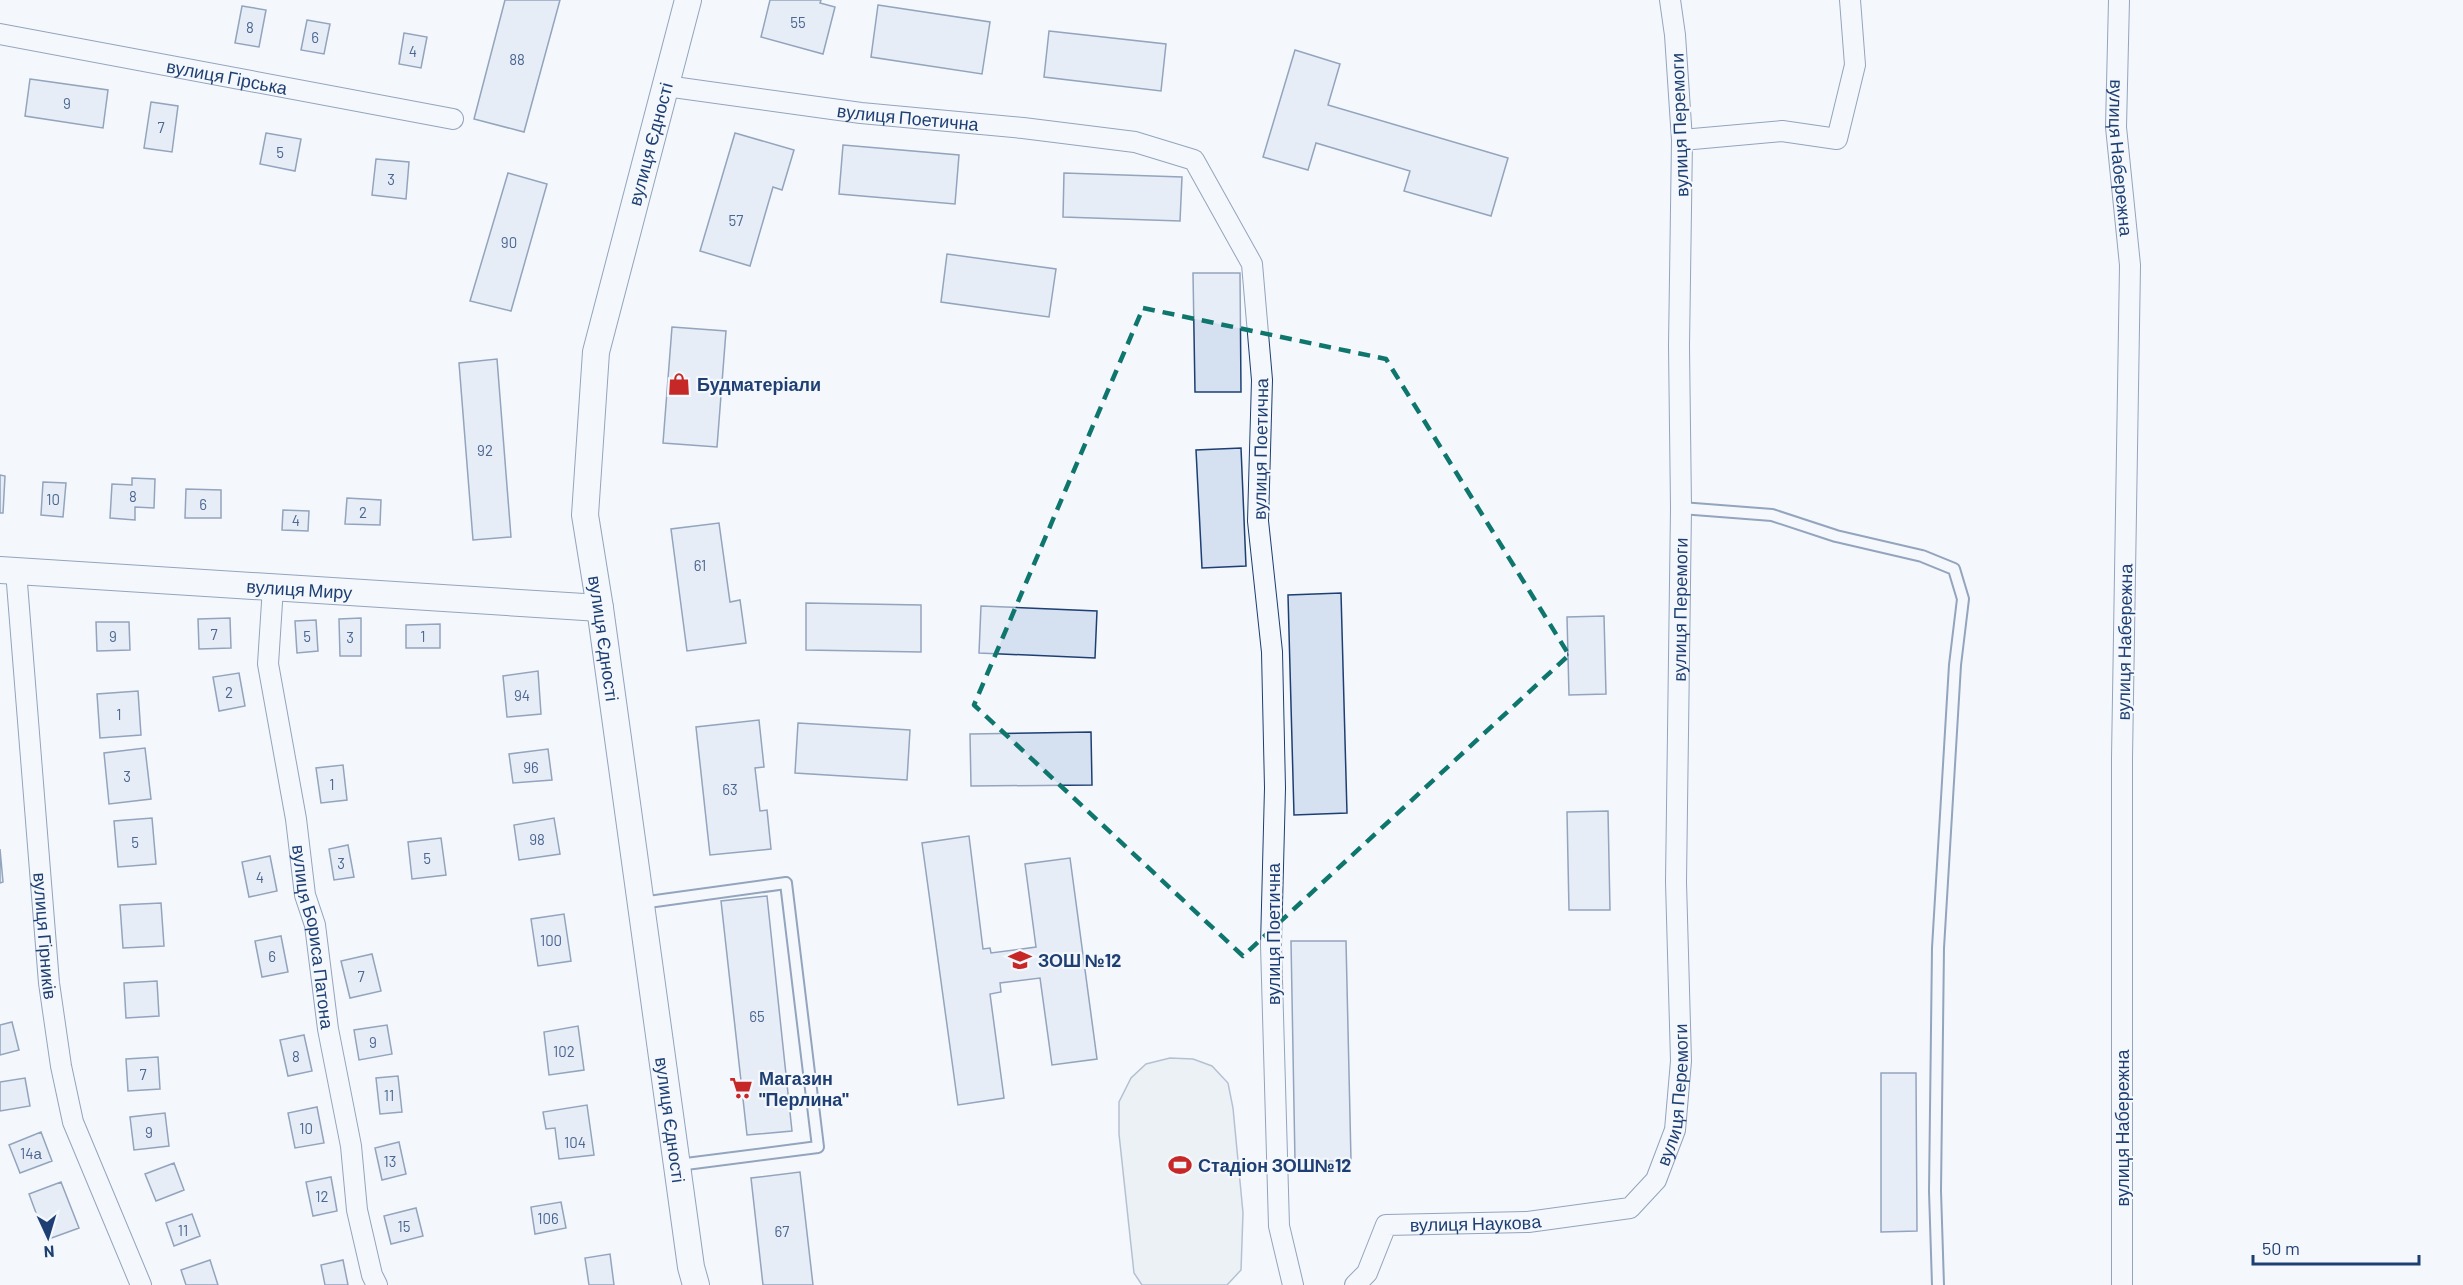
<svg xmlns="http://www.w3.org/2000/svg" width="2463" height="1285" font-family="Barlow,sans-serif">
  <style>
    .green { fill: #e3e9f0; stroke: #687fa3; stroke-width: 1.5 }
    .building { fill: #d5e0f0; stroke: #1d3f73; stroke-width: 1.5 }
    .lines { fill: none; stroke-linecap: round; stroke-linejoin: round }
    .service-casing { stroke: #1d3f73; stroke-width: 14 }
    .minor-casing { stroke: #1d3f73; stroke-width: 22 }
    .tertiary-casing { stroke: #1d3f73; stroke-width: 28 }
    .service { stroke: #f4f7fb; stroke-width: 10 }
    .minor { stroke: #f4f7fb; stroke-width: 20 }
    .tertiary { stroke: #f4f7fb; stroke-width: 26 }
    .marked { fill: none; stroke: #0f766e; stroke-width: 4.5; stroke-dasharray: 12 8; stroke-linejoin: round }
    .labels { text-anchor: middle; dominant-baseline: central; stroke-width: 4.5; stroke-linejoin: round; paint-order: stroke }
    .number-label { font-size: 15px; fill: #4b6792 }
    .street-label { font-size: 18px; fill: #1d3f73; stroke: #f4f7fb }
    .poi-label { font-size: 18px; font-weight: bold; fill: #1d3f73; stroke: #f4f7fb; text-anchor: start }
  </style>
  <rect width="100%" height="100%" fill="#f4f7fb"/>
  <path class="green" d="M 1170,1058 L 1193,1059 L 1212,1066 L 1228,1083 L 1233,1108 L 1243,1213 L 1241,1270 L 1227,1285 L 1142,1285 L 1134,1273 L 1119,1134 L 1119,1102 L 1131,1078 L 1146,1064 Z"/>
  <path class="building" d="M 505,0 L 560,0 L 524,132 L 474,119 Z
    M 770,0 L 821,0 L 820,3 L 835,7 L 823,54 L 761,37 Z
    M 878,5 L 990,22 L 982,74 L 871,57 Z
    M 242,6 L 266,10 L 259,47 L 235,43 Z
    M 307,20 L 330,24 L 324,54 L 301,50 Z
    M 1049,31 L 1166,44 L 1161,91 L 1044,77 Z
    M 404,33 L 427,37 L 421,68 L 399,64 Z
    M 1295,50 L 1340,64 L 1328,105 L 1508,158 L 1491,216 L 1404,191 L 1410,171 L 1316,143 L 1308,170 L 1263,157 Z
    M 30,79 L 108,90 L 103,128 L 25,116 Z
    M 151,102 L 178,106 L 172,152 L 144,148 Z
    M 266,133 L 301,139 L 295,171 L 260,164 Z
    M 735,133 L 794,150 L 782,190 L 773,187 L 750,266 L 700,251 Z
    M 843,145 L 959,155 L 955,204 L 839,194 Z
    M 376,159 L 409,162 L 406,199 L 372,195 Z
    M 508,173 L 547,184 L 511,311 L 470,301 Z
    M 1064,173 L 1182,177 L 1180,221 L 1063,217 Z
    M 947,254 L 1056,269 L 1049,317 L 941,302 Z
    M 1193,273 L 1240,273 L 1241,392 L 1195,392 Z
    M 672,327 L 726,331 L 717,447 L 663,443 Z
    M 497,359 L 511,537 L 473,540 L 459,363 Z
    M 1241,448 L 1246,566 L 1202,568 L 1196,450 Z
    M 0,475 L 5,476 L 3,513 L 0,513 Z
    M 132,478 L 155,479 L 154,508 L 135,507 L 135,520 L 110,518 L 112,484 L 132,485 Z
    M 43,482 L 66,483 L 63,517 L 41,515 Z
    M 186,489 L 221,490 L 221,518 L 185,518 Z
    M 347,498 L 381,500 L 380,525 L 345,524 Z
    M 283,510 L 309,511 L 308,531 L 282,530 Z
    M 719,523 L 730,602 L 740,600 L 746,643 L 687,651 L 671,529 Z
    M 1341,593 L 1347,813 L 1294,815 L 1288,595 Z
    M 806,603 L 921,605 L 921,652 L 806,650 Z
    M 981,606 L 1097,611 L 1095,658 L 979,653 Z
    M 1604,616 L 1606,694 L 1569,695 L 1567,617 Z
    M 230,618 L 231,648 L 199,649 L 198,619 Z
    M 361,618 L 361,656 L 340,656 L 339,619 Z
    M 316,620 L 318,651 L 297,653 L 295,621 Z
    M 96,622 L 129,622 L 130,650 L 97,651 Z
    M 440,624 L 440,648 L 406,648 L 406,625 Z
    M 538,671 L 541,714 L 507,717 L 503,676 Z
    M 239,673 L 245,706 L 219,711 L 213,677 Z
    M 138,691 L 141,735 L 100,738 L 97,694 Z
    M 759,720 L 764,767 L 755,768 L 760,811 L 767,810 L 771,849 L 710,855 L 696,727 Z
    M 798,723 L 910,730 L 907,780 L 795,773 Z
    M 1091,732 L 1092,785 L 971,786 L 970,734 Z
    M 145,748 L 151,799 L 109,804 L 104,753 Z
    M 548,749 L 552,780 L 513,783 L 509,754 Z
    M 343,765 L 347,800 L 321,803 L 316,768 Z
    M 1608,811 L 1610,910 L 1569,910 L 1567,812 Z
    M 152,818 L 156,864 L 118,867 L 114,821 Z
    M 554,818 L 560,854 L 519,860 L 514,825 Z
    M 969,836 L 983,949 L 990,948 L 991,953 L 1036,947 L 1025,864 L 1070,858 L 1097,1059 L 1052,1065 L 1040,978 L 1000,983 L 1001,992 L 990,994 L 1004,1098 L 958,1105 L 922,843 Z
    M 441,838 L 446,875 L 412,879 L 408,842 Z
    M 348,845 L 354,877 L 334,880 L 329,849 Z
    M 0,849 L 3,882 L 0,883 Z
    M 270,856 L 277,891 L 249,897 L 242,862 Z
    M 767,896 L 792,1131 L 747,1135 L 721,901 Z
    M 161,903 L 164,946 L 123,948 L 120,905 Z
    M 564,914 L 571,961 L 538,966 L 531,919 Z
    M 281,936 L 288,972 L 262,977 L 255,941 Z
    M 1291,941 L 1346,941 L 1351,1161 L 1295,1162 Z
    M 372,954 L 381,991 L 350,998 L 341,961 Z
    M 157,981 L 159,1016 L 126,1018 L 124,983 Z
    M 12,1022 L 19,1050 L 0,1055 L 0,1025 Z
    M 387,1025 L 392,1054 L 359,1060 L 354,1030 Z
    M 578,1026 L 584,1070 L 549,1075 L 544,1032 Z
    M 304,1035 L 312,1071 L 288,1076 L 280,1040 Z
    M 158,1057 L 160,1089 L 128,1091 L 126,1059 Z
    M 1881,1073 L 1916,1073 L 1917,1231 L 1881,1232 Z
    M 398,1076 L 402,1112 L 380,1114 L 376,1078 Z
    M 25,1078 L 30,1106 L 0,1111 L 0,1082 Z
    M 587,1105 L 594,1155 L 559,1159 L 555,1128 L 546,1129 L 543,1112 Z
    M 317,1107 L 324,1143 L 295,1148 L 288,1113 Z
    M 165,1113 L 169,1146 L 134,1150 L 130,1117 Z
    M 41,1132 L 52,1161 L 20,1173 L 9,1145 Z
    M 399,1142 L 406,1174 L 382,1180 L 375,1148 Z
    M 174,1163 L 184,1190 L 156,1201 L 145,1174 Z
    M 800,1172 L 813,1285 L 763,1285 L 751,1178 Z
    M 331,1177 L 337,1211 L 313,1216 L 306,1182 Z
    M 61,1182 L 79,1228 L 46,1240 L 29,1194 Z
    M 561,1202 L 566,1228 L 535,1234 L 531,1207 Z
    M 416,1208 L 423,1236 L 391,1244 L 384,1216 Z
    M 192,1214 L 200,1236 L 174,1246 L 166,1223 Z
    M 610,1254 L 614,1285 L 589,1285 L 585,1258 Z
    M 210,1260 L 218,1285 L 186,1285 L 181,1270 Z
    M 343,1260 L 348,1285 L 325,1285 L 321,1265 Z"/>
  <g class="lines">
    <g class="service-casing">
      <path id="service" d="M 1681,508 L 1772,515 L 1836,536 L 1922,556 L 1954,569 L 1963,599 L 1955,665 L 1938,948 L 1935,1191 L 1938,1285
        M 641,903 L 786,883 L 818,1147 L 678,1165"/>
    </g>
    <g class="minor-casing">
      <g id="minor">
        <path id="s1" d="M 2119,0 L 2116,127 L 2130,265 L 2122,758 L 2122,1285"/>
        <path id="s2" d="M 0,34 L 453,119"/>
        <path id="s3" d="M 666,86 L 861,113 L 1023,128 L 1135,142 L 1194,160 L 1252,264 L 1262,380 L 1258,521 L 1272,652 L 1275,788 L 1271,945 L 1279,1226 L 1293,1285"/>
        <path d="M 1682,140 L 1782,131 L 1837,139 L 1855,65 L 1850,0"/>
        <path id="s4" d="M 16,571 L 49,983 L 61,1066 L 73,1122 L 141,1285"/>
        <path id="s5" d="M 273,587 L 268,664 L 296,819 L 305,895 L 315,925 L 328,1029 L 351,1146 L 357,1210 L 372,1275 L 377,1285"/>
        <path id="s6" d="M 1355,1285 L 1367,1273 L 1386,1225 L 1528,1222 L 1630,1208 L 1656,1180 L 1675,1130 L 1681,1061 L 1676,882 L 1681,508 L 1679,346 L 1682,140 L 1675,35 L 1670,0"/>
      </g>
    </g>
    <g class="tertiary-casing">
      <g id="tertiary">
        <path id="s7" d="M 688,0 L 596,352 L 585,515 L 600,608 L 691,1267 L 696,1285"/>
        <path id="s8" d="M 0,570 L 600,608"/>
      </g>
    </g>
    <use href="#service" class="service"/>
    <use href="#minor" class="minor"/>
    <use href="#tertiary" class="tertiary"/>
  </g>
  <path d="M0 0H2463V1285H0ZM 1143,308 L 1386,359 L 1569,655 L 1243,956 L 974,705 Z" fill="#f4f7fb" fill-opacity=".55" fill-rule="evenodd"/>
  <path class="marked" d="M 1143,308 L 1386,359 L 1569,655 L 1243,956 L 974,705 Z"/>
  <defs>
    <g id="shop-bare" transform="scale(1.8)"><path d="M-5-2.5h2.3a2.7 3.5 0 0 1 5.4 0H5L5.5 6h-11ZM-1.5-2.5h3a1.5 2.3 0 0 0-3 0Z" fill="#c62828" stroke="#f4f7fb" stroke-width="2.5" paint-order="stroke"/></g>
    <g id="school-bare" transform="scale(1.8)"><path d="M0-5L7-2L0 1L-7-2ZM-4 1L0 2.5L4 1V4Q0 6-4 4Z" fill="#c62828" stroke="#f4f7fb" stroke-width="2.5" paint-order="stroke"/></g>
    <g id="supermarket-bare" transform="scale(1.8)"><path d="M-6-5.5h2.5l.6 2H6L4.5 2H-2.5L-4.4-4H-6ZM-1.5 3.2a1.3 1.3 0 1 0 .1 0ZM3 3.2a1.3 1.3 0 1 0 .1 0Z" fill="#c62828" stroke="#f4f7fb" stroke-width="2.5" paint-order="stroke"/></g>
    <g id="stadium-bare" transform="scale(1.8)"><path d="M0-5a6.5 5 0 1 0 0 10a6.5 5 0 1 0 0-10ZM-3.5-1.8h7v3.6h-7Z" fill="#c62828" stroke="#f4f7fb" stroke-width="2.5" paint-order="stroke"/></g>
  </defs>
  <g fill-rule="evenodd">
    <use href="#shop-bare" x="679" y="384"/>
    <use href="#school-bare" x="1020" y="960"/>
    <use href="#supermarket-bare" x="741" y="1088"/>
    <use href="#stadium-bare" x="1180" y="1165"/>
  </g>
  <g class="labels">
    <g class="number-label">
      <text x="798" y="22">55</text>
      <text x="250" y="27">8</text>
      <text x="315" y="37">6</text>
      <text x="413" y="51">4</text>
      <text x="517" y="59">88</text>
      <text x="67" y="103">9</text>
      <text x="161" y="127">7</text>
      <text x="280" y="152">5</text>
      <text x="391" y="179">3</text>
      <text x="736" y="220">57</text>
      <text x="509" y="242">90</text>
      <text x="485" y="450">92</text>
      <text x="133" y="496">8</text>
      <text x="53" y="499">10</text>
      <text x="203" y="504">6</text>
      <text x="363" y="512">2</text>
      <text x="296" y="520">4</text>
      <text x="700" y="565">61</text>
      <text x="214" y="634">7</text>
      <text x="113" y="636">9</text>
      <text x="307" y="636">5</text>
      <text x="423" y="636">1</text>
      <text x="350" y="637">3</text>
      <text x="229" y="692">2</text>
      <text x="522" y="695">94</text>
      <text x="119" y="714">1</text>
      <text x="531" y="767">96</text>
      <text x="127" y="776">3</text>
      <text x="332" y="784">1</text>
      <text x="730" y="789">63</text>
      <text x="537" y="839">98</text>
      <text x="135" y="842">5</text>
      <text x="427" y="858">5</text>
      <text x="341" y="863">3</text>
      <text x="260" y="877">4</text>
      <text x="551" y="940">100</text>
      <text x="272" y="956">6</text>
      <text x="361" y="976">7</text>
      <text x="757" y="1016">65</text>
      <text x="373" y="1042">9</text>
      <text x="564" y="1051">102</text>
      <text x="296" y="1056">8</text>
      <text x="143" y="1074">7</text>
      <text x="389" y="1095">11</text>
      <text x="306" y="1128">10</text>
      <text x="149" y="1132">9</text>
      <text x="575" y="1142">104</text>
      <text x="31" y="1153">14а</text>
      <text x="390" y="1161">13</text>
      <text x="322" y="1196">12</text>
      <text x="548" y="1218">106</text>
      <text x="404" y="1226">15</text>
      <text x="183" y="1230">11</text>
      <text x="782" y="1231">67</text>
    </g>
    <g class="street-label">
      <text stroke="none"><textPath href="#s2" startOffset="231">вулиця Гірська</textPath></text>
      <text stroke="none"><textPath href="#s3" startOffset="244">вулиця Поетична</textPath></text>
      <text transform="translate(1679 125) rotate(-92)">вулиця Перемоги</text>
      <text transform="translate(650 144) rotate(-75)">вулиця Єдності</text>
      <text stroke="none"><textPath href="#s1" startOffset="158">вулиця Набережна</textPath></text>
      <text transform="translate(1260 449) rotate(-89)">вулиця Поетична</text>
      <text stroke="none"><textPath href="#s8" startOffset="300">вулиця Миру</textPath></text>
      <text stroke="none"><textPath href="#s6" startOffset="926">вулиця Перемоги</textPath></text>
      <text stroke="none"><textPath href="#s7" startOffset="652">вулиця Єдності</textPath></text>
      <text transform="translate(2124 642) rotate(-89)">вулиця Набережна</text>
      <text transform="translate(1273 934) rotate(-90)">вулиця Поетична</text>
      <text stroke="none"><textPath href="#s4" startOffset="366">вулиця Гірників</textPath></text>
      <text stroke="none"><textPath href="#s5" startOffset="354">вулиця Бориса Патона</textPath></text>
      <text stroke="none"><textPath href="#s6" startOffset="440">вулиця Перемоги</textPath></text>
      <text stroke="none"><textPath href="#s7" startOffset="1138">вулиця Єдності</textPath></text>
      <text transform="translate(2122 1128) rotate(-90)">вулиця Набережна</text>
      <text stroke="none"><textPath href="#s6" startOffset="158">вулиця Наукова</textPath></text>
    </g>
    <g class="poi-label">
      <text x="697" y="384">Будматеріали</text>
      <text x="1038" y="960">ЗОШ №12</text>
      <text x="759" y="1078">Магазин<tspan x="759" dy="21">"Перлина"</tspan></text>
      <text x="1198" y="1165">Стадіон ЗОШ№12</text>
    </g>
  </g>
  <g transform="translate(48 1237) rotate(176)" stroke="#f4f7fb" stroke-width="4.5" paint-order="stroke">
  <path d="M0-4.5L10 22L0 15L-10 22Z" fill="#1d3f73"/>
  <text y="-9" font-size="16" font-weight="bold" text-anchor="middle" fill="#1d3f73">N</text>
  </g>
  <path d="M2253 1255v9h166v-9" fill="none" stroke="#1d3f73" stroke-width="3"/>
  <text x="2262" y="1255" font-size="18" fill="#1d3f73" stroke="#f4f7fb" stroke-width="4.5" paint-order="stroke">50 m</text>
</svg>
